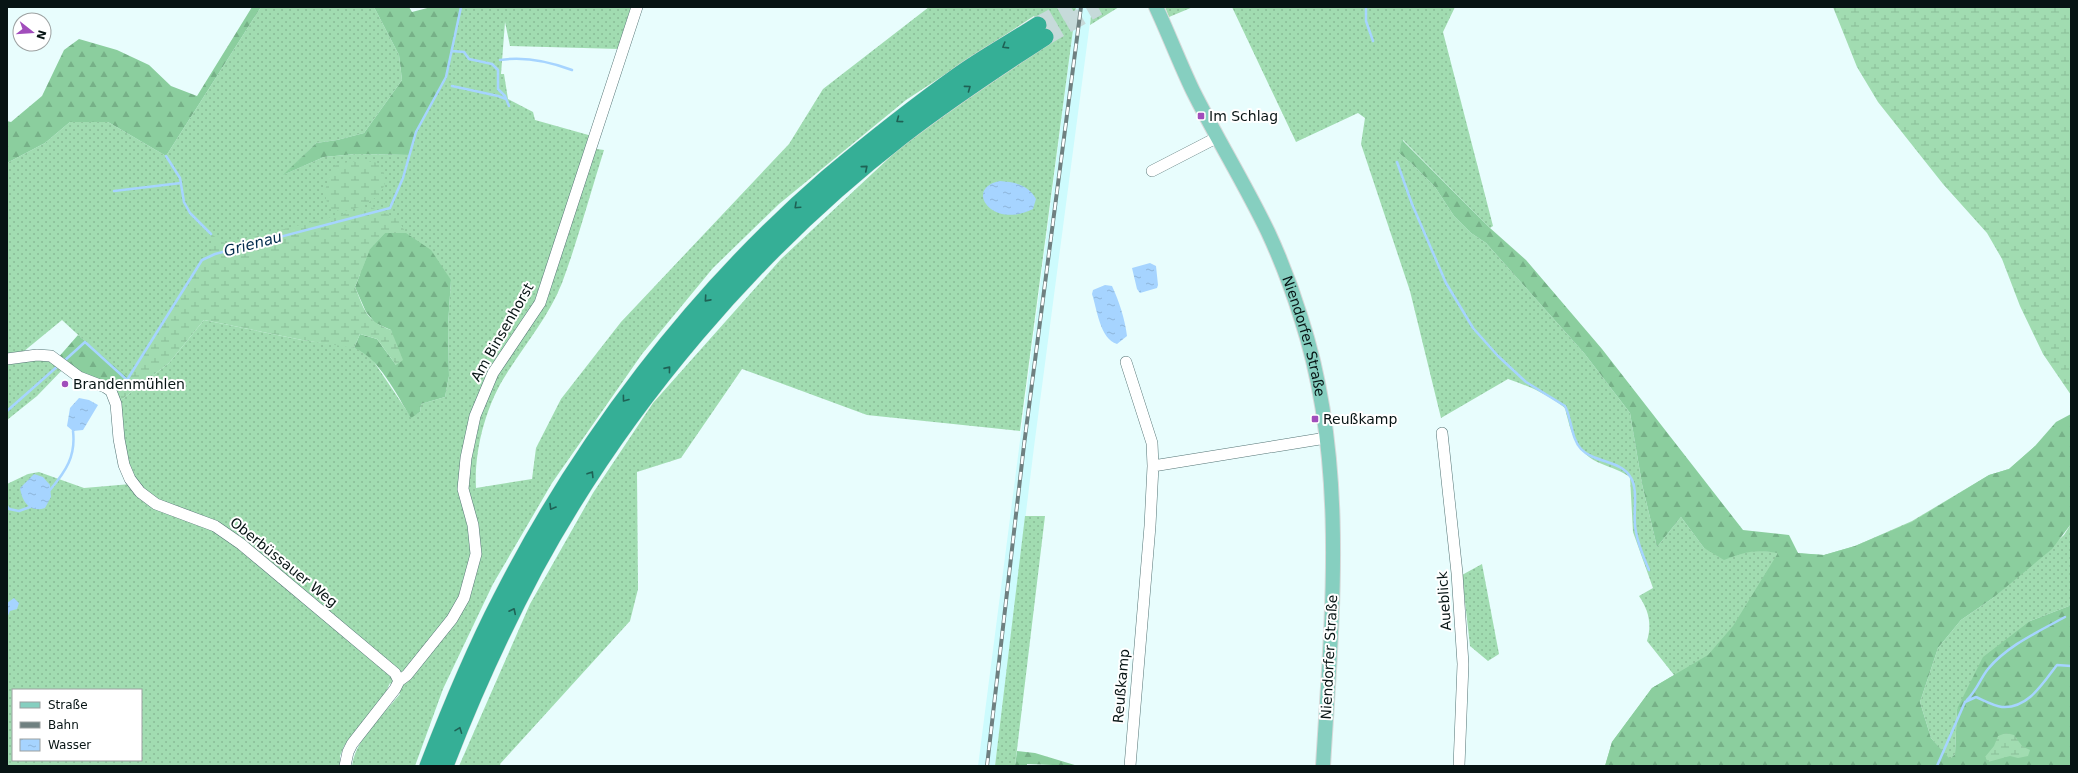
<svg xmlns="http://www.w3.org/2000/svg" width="2078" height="773" font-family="'DejaVu Sans',sans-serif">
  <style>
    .built { fill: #cdfbfd }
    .grass { fill: url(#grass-dots); fill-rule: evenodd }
    .forest { fill: url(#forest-firs) }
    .wetland { fill: url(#wetland-marsh) }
    .water { fill: url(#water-ripples) }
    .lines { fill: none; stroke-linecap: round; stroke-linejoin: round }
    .stream { stroke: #a6d4ff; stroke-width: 2.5 }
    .highway-tunnel { stroke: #c6dada; stroke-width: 17; stroke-dasharray: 17 8; stroke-linecap: butt }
    .minor-casing { stroke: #547475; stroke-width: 12 }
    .major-casing { stroke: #d7d9d9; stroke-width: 16 }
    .highway-casing { stroke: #d7d9d9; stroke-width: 18 }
    .minor { stroke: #fff; stroke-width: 11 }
    .major { stroke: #86cfc0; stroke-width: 14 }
    .highway { stroke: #35af96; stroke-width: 17 }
    .rail-casing { stroke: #6f8080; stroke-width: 4 }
    .rail { stroke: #fff; stroke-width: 2.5; stroke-dasharray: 8; stroke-linecap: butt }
    .oneway { stroke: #1e6255 }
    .poi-dot { fill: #a14dbb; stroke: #fff; stroke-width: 1.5 }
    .labels { text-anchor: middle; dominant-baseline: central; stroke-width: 4; stroke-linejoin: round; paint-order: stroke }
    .poi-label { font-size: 14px; fill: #071414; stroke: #fff; text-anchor: start }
    .street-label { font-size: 14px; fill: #071414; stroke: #fff }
    .water-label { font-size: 15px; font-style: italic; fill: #002b4c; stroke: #fff }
  </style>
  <defs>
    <pattern id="grass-dots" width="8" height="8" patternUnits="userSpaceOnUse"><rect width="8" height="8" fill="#a1dcb1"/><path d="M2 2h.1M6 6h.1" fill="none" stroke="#89bc97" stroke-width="1.8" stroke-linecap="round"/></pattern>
    <pattern id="forest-firs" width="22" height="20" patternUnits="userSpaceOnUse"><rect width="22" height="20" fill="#8bce9e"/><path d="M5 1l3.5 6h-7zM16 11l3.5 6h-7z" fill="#76b087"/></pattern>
    <pattern id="wetland-marsh" width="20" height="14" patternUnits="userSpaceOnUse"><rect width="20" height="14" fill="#a1dcb1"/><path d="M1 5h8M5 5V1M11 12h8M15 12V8" fill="none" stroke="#89bc97"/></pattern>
    <pattern id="water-ripples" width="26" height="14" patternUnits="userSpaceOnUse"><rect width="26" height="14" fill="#a6d4ff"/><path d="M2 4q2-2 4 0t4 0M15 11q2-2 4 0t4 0" fill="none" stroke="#8db5da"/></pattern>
  </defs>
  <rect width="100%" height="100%" fill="#e8fdfd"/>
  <path class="built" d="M 1076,7 L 1092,7 L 1034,447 L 995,766 L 978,766 Z"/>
  <path class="grass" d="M 261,7 L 374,7 L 399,55 L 402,80 L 364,133 L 337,140 L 316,143 L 285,174 L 324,157 L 356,154 L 410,155 L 416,132 L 446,77 L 461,7 L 634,7 L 620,49 L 510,46 L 505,22 L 501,74 L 504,74 L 508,99 L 533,112 L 535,120 L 592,136 L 589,148 L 604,150 C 590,194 578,240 562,283 C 549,316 526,343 507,373 C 486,405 474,450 476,488 L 532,479 L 536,448 L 561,399 L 621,322 L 789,144 L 823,89 L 929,7 L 1076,7 L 1020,431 L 867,415 L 742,369 L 681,458 L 637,472 L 638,589 L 630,621 L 500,764 L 501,766 L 459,766 L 530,604 L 593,493 L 653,403 L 781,259 L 904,144 L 975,91 L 1050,44 L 1034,16 L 906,100 L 779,204 L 713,268 L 642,354 L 552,483 L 493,584 L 443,689 L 415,766 L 352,766 C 356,738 383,715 400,694 L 390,683 L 385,694 L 344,746 L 340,756 L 340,766 L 7,766 L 7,484 L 28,474 L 39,472 L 84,488 L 131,484 L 116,404 L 169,363 L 204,320 L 302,340 L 347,346 L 361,350 L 372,359 L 411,417 L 420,412 L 421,404 L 445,397 L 449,376 L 448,325 L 451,280 L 230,267 L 127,380 L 62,320 L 23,352 L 66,366 L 37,396 L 7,420 L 7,163 L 45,143 L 70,122 L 108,122 L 166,156 ZM 13,690 L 141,690 L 141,760 L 13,760 Z
    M 1092,7 L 1119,7 L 1090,25 Z
    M 1165,7 L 1193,7 L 1169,17 Z
    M 1232,7 L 1455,7 L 1443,32 L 1493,226 L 1490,228 L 1403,140 L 1399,153 L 1412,164 L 1435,187 L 1454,216 L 1471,233 L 1486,243 L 1584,353 L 1630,413 L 1642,484 L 1657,547 L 1681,517 L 1704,548 L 1736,555 L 1745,551 L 1764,551 L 1824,555 L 1855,546 L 1912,521 L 1989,475 L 2009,469 L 2035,446 L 2039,527 L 1605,766 L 1612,742 L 1652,688 L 1674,675 L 1647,641 C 1652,624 1649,611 1639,596 L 1653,588 L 1633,532 L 1630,477 C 1621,471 1612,468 1602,464 C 1576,454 1571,433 1565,408 C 1547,394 1529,386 1508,379 L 1441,418 L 1410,291 L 1361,144 L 1365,118 L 1358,113 L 1296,142 Z
    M 1025,516 L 1045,516 L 1015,766 L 995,766 Z
    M 2071,524 L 2071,601 L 2069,606 L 2030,621 L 1957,709 L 1955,754 L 1950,760 L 1931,738 L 1920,702 L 1938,648 L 1961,620 L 1993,598 L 2064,535 Z
    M 1482,564 L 1499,654 L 1488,661 L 1470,646 L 1462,575 Z"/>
  <path class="forest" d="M 252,7 L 261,7 L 166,156 L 108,122 L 70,122 L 45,143 L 7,163 L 7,121 L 11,122 L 42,96 L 64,50 L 79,39 L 117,50 L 149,65 L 171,86 L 197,96 Z
    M 374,7 L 409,7 L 412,12 L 431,7 L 461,7 L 446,77 L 416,132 L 410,155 L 356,154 L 324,157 L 283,175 L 316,143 L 337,140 L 364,133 L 402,80 L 399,55 Z
    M 1402,140 L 1490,228 L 1526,260 L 1602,349 L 1743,530 L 1789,535 L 1798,553 L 1824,555 L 1855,546 L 1912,522 L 1989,475 L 2009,469 L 2035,446 L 2056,422 L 2071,414 L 2071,524 L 2052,549 L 1993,598 L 1961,620 L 1938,648 L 1920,702 L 1931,738 L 1950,759 L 1955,754 L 1957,709 L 1983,657 L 2030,621 L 2069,606 L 2071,601 L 2071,766 L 1605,766 L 1612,742 L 1652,688 L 1708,655 L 1733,626 L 1778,553 C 1754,549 1745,552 1724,560 L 1704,548 L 1681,517 L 1657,547 L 1642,484 L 1630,413 L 1584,353 L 1486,243 L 1471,233 L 1454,216 L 1435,187 L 1412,164 L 1399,153 Z
    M 385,233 L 406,233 L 431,250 L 451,280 L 448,325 L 449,376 L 445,397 L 421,404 L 420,412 L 411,418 C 398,397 378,356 354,348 L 360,334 L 377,339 L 396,365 L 391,330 L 375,323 L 366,312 L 355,287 L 370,249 Z
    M 78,335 L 128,378 L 113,395 L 57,359 Z
    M 1017,751 L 1035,753 L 1078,766 L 1027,764 L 1027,766 L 1015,766 Z"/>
  <path class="wetland" d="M 1833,7 L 2071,7 L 2071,395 L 2043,354 L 2020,306 L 2002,259 L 1987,233 L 1943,184 L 1878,102 L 1857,67 Z
    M 362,160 L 378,163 C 382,168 386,175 385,181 C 384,198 357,211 341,211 C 338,211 333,209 329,208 L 324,193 L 332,169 L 337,164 Z
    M 370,207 L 397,218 L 406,233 L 385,233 L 370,249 L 355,287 C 365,311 365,320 391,330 L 403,360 L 396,365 L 377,339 L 360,334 L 354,348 L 302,340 L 204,320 L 169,363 L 116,404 L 113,395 L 127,380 L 202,260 L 213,254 L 211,252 L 211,234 L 226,244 Z
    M 2006,733 L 2014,735 L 2022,746 L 2030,750 L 2028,756 L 2018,758 L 2010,756 L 1988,762 L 1985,757 L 1994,746 L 1998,736 Z"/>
  <path class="water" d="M 1000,181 C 1015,182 1029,185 1036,199 L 1033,209 C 992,230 963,188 1000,181 Z
    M 1150,263 L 1156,266 L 1158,285 L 1157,288 L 1140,293 L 1137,289 L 1132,268 Z
    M 1105,285 L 1112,286 C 1119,301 1125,319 1127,336 L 1117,344 C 1100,339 1097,309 1092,294 L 1093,290 Z
    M 79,398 L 89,400 L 98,405 L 83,430 L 73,431 L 67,426 L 70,408 Z
    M 34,474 L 43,477 L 50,485 L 51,497 L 45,508 C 29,513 22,501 20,488 Z
    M 14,598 L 19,603 L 17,609 L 10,611 L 7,618 L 7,603 Z"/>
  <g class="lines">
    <path class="stream" d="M 1366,7 L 1366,21 L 1373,41
      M 452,51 L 464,52 L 469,59 L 492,64 L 498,70 L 498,89 L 505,96 L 509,106
      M 500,60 C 525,56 548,61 572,70
      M 452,86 L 498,96 L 506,99
      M 166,156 L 180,178 L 184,202 L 190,213 L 211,234
      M 1397,162 L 1412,204 L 1446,283 L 1473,328 L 1498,356 L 1526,382 L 1565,406 C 1572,420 1571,438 1581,449 C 1594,463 1622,460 1631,478 C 1639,491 1632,517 1636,532 C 1638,545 1644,558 1649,570
      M 114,191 L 181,183
      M 63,362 L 85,342 L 127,380 L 202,260 L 215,254 L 390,208 L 403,178 L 416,132 L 446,77 L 461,7
      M 7,411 L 59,365
      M 50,490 C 66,471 76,456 73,431
      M 7,506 L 9,509 L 19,511 L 30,507
      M 1967,700 C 1977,690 1980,679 1988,669 C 2008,645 2038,632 2065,617
      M 1937,766 L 1965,702 L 1976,697 C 1983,700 1994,706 2002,707 C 2028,709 2043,683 2057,665 L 2071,666"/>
    <path class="highway-tunnel" d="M 1038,25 L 1071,7
      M 1045,37 L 1098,7"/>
    <g class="minor-casing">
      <path id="minor" d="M 1152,171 L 1218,137
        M 7,359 L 37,355 L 51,356 L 79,377 L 105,387 L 111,391 L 116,404 L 119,439 L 124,465 L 130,479 L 140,492 L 156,504 L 215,526 L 241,544 L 395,673 L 399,681
        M 1126,362 L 1152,443 L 1153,466
        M 1442,433 L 1457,573 L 1463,664 L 1459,766
        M 345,766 L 348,752 L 352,744 L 395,689 L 399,681 L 407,675 L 452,619 L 464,598 L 476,554 L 473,525 L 463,489 L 466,458 L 475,416 L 493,373 L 540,303 L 637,7
        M 1130,766 L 1150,526 L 1153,466 L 1326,438"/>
    </g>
    <g class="major-casing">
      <g id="major">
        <path id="s1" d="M 1156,7 C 1169,35 1180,64 1193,91 C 1217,139 1245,184 1268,232 C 1281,260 1292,289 1301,318 C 1348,462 1332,617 1323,766"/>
      </g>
    </g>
    <g class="highway-casing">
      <path id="highway" d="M 428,766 C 450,709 473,653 501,599 C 580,443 694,293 827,178 C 870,142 914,107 959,75 C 984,57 1012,42 1038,25
        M 445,766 C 471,698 501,632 535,568 C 624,404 755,250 902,136 C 949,100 997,68 1045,37"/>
    </g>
    <use href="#minor" class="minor"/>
    <use href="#major" class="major"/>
    <use href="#highway" class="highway"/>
    <g class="rail-casing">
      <path id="rail" d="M 987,766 L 1024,445 L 1081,7"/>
    </g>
    <use href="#rail" class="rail"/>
  </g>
  <defs><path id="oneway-chevron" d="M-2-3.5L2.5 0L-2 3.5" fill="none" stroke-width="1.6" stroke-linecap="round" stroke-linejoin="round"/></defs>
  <g class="oneway">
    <use href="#oneway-chevron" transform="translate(1005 46) rotate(148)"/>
    <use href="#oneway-chevron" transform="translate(968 88) rotate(-36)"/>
    <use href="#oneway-chevron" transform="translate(899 120) rotate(143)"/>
    <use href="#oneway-chevron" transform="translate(865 168) rotate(-40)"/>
    <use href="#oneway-chevron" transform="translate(797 206) rotate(137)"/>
    <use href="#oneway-chevron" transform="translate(707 299) rotate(132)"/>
    <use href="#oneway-chevron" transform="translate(668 369) rotate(-51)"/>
    <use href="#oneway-chevron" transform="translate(625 399) rotate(127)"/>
    <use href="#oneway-chevron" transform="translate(591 474) rotate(-58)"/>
    <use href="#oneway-chevron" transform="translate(552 507) rotate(121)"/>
    <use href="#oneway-chevron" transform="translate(513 611) rotate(-64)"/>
    <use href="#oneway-chevron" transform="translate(459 730) rotate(-69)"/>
  </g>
  <g class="poi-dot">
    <rect x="1197" y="112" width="8" height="8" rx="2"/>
    <circle cx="65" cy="384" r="4"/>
    <rect x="1311" y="415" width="8" height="8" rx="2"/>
  </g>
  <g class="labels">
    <g class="poi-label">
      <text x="1209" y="116">Im Schlag</text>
      <text x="73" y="384">Brandenmühlen</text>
      <text x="1323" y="419">Reußkamp</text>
    </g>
    <g class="street-label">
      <text transform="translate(502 332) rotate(-60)">Am Binsenhorst</text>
      <text stroke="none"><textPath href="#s1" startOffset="362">Niendorfer Straße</textPath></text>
      <text transform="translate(284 562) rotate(39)">Oberbüssauer Weg</text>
      <text transform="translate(1444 601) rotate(-94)">Aueblick</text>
      <text transform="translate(1329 657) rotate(-87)">Niendorfer Straße</text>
      <text transform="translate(1121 686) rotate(-85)">Reußkamp</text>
    </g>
    <g class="water-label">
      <text transform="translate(253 244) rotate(-15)">Grienau</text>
    </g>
  </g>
  <rect width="2078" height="773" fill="none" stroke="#071414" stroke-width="16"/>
  <rect x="12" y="689" width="130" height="72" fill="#ffffff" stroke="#9ca1a1"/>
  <rect x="20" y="702" width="20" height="6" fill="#86cfc0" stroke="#9ca1a1"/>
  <text x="48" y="709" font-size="12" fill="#071414">Straße</text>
  <rect x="20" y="722" width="20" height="6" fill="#6f8080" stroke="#9ca1a1"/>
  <text x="48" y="729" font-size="12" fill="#071414">Bahn</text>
  <rect x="20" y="739" width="20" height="12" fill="url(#water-ripples)" stroke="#9ca1a1"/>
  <text x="48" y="749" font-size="12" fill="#071414">Wasser</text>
  <g transform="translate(32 32) rotate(107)"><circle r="19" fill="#ffffff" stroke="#9ca1a1"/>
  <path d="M0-3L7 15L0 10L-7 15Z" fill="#a14dbb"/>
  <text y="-6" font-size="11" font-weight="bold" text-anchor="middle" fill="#071414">N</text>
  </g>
</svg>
